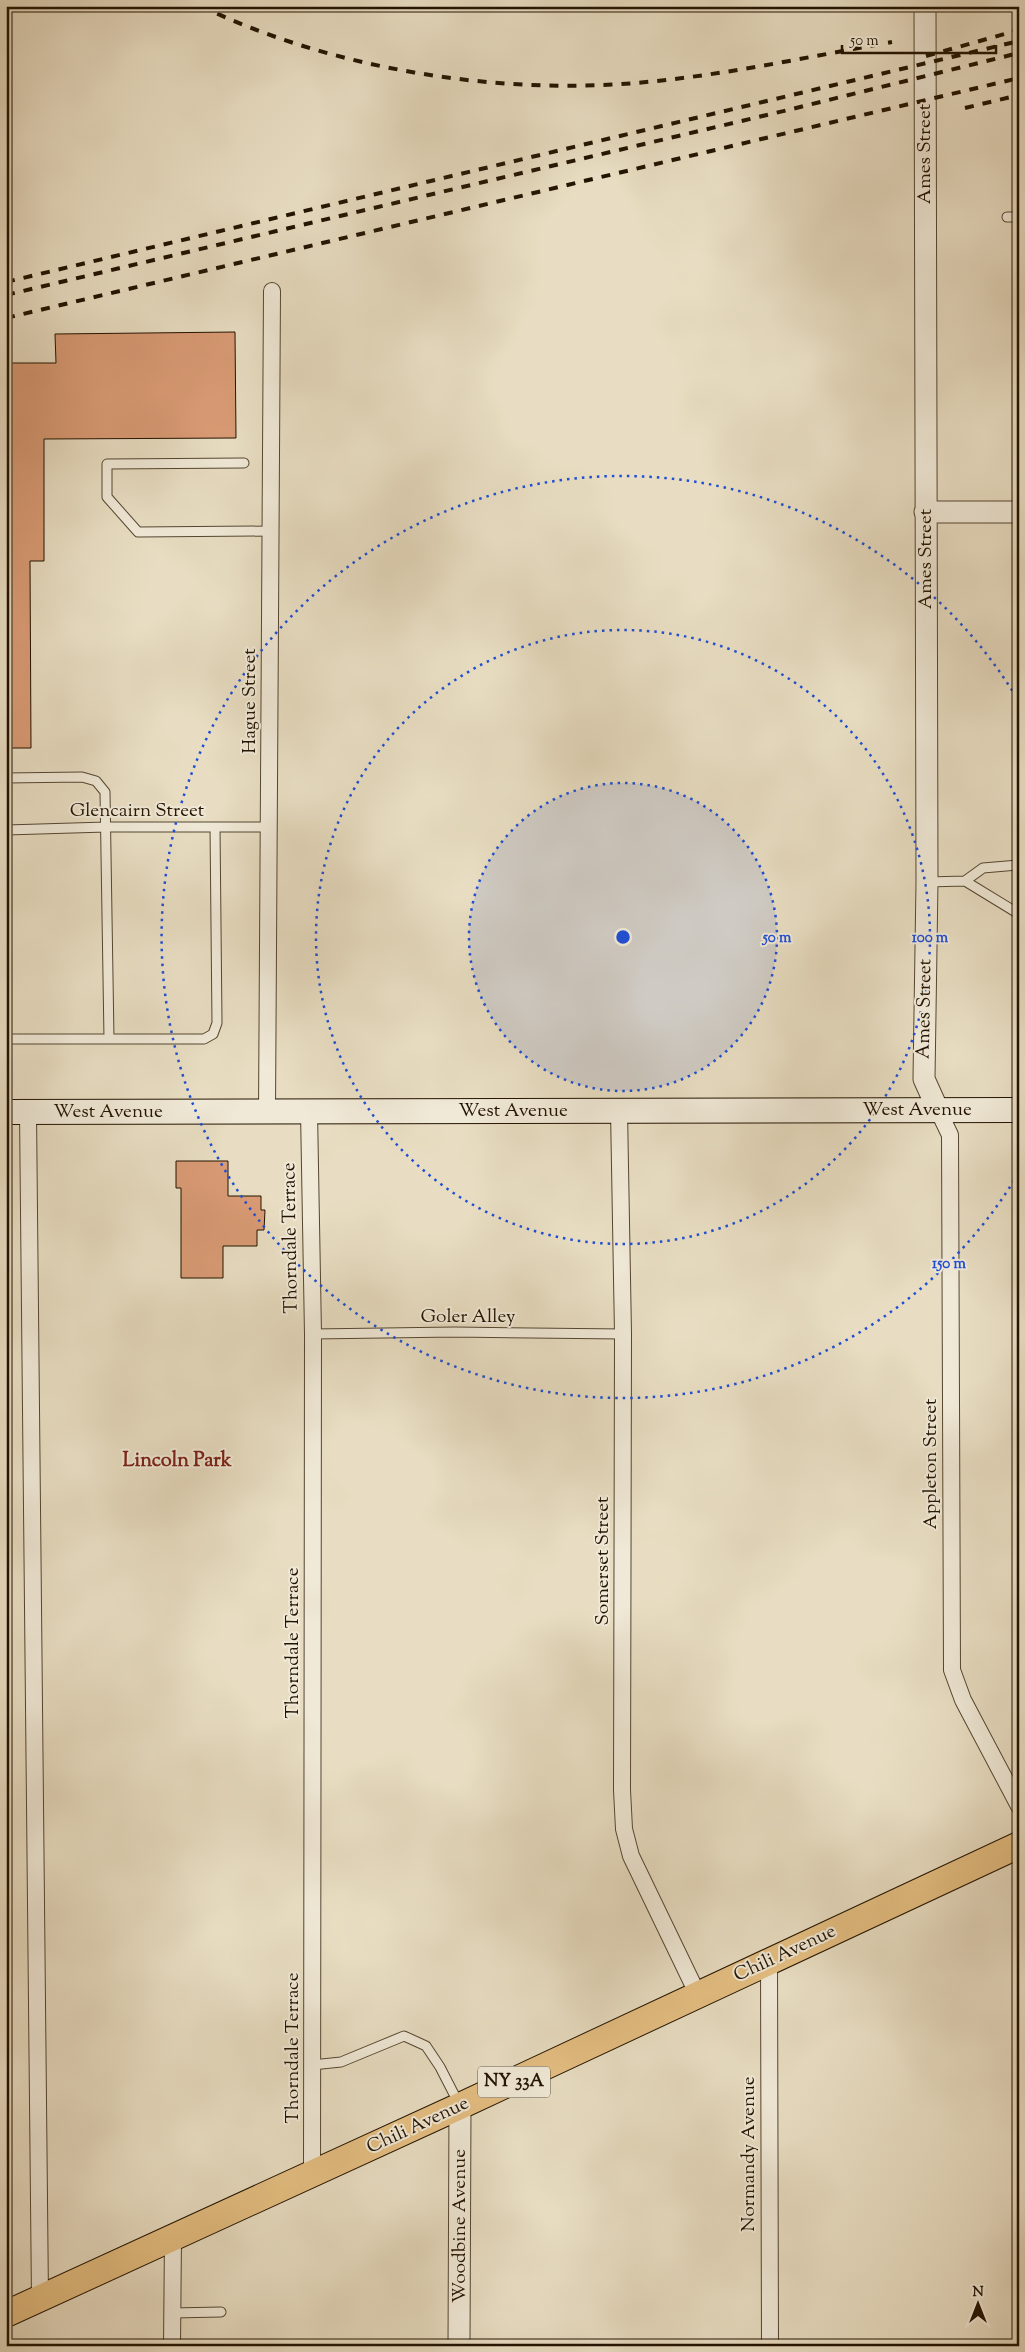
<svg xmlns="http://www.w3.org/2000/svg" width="1025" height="2352" font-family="'Sorts Mill Goudy',serif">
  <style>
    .building { fill: #d99b75; stroke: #221301 }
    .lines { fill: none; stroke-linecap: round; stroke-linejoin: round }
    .service-casing { stroke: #544631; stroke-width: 11 }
    .minor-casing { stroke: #544631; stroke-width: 18 }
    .tertiary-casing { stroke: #544631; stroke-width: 23 }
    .secondary-casing { stroke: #221301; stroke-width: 26 }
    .primary-casing { stroke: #221301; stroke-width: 28 }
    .service { stroke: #f0e9d7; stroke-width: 9 }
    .minor { stroke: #f0e9d7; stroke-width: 16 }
    .tertiary { stroke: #f0e9d7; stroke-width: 21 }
    .secondary { stroke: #f0e9d7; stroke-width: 24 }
    .primary { stroke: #e4be81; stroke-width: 26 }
    .rail { stroke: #221301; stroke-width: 4; stroke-dasharray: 9 9; stroke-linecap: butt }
    .ring { fill: none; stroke: #1d4ed8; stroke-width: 2.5; stroke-dasharray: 2.5 5 }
    .labels { text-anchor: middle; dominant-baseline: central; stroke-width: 4; stroke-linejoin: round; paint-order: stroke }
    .shield { fill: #f0e9d7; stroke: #605341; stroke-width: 1 }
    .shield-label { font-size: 18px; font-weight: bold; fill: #221301 }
    .street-label { font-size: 19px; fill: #221301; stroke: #f0e9d7 }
    .neighbourhood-label { font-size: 20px; font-weight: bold; fill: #7a1f14; stroke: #f0e9d7 }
    .centre { fill: #1d4ed8; stroke: #f0e9d7; stroke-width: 2.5 }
    .ring-label { font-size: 15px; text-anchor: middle; font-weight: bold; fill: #1d4ed8; stroke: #f0e9d7; stroke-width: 4; stroke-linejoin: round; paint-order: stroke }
  </style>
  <rect width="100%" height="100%" fill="#e8ddc2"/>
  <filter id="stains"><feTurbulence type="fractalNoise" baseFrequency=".004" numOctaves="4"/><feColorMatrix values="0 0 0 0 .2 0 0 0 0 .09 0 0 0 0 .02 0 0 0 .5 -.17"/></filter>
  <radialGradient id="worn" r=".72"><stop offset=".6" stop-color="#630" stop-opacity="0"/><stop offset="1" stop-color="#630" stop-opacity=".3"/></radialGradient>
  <path class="building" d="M 235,332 L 236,438 L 44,439 L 44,561 L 30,561 L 31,748 L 6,748 L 6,363 L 56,363 L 55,334 Z
    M 176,1161 L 228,1161 L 228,1196 L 261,1196 L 261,1210 L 265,1210 L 264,1230 L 257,1230 L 257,1246 L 223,1246 L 223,1278 L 181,1278 L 181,1188 L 176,1188 Z"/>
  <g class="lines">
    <g class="service-casing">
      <path id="service" d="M 1007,217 L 1019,217
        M 244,463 L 107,464 L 107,497 L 138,532 L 271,531
        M 6,778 L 82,777 L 96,781 L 105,792 L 109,1039
        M 6,830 L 106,827 L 269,827
        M 965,881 L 1019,914
        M 927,882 L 965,881 L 983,868 L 1019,865
        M 6,1039 L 204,1039 L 213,1034 L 217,1023 L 215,827
        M 313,1334 L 455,1332 L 623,1334
        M 312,2065 L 341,2062 L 404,2036 L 426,2046 L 440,2067 L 459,2104
        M 172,2313 L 221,2312"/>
    </g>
    <g class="minor-casing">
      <path id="minor" d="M 619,1110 L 623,1334 L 622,1790 L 624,1829 L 631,1856 L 698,1995
        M 938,1110 L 950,1135 L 952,1670 L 963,1700 L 1019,1806
        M 267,1111 L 272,291
        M 309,1111 L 313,1334 L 312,2174
        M 28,1112 L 40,2299
        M 769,1962 L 770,2346
        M 172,2346 L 173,2238"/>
    </g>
    <g class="tertiary-casing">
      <path id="tertiary" d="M 925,6 L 927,882 L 924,1079 L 938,1110
        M 925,512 L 1019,512
        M 459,2346 L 460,2106"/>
    </g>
    <g class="secondary-casing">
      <path id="secondary" d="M 6,1112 L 1019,1110"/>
    </g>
    <g class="primary-casing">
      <path id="primary" d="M 6,2314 L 460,2106 L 1019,1845"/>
    </g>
    <use href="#service" class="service"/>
    <use href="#minor" class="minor"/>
    <use href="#tertiary" class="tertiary"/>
    <use href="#secondary" class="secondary"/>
    <use href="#primary" class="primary"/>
    <path class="rail" d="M 201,6 C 328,68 495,95 635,83 C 721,76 807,57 892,42
      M 926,56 L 1019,30
      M 965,108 L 1019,95
      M 6,282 L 1019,41
      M 6,295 L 788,110 L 1019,53
      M 6,318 L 1019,78"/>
  </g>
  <circle cx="623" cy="937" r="154" fill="#1d4ed8" fill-opacity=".12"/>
  <g class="ring">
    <circle cx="623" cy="937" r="154"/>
    <circle cx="623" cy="937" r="307"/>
    <path d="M1018 1174A461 461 0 1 1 1018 700"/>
  </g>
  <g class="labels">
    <rect class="shield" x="478" y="2066.5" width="72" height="31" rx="4"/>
    <g class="shield-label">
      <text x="514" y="2082">NY 33A</text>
    </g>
    <g class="street-label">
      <text transform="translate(925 154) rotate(-90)">Ames Street</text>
      <text transform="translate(926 559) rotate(-90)">Ames Street</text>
      <text transform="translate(250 701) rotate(-90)">Hague Street</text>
      <text x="137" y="811">Glencairn Street</text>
      <text transform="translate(925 1009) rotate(-89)">Ames Street</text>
      <text x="917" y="1110">West Avenue</text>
      <text x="513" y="1111">West Avenue</text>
      <text x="108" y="1112">West Avenue</text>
      <text transform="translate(291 1238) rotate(-91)">Thorndale Terrace</text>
      <text x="468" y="1317">Goler Alley</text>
      <text transform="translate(931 1464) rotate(-90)">Appleton Street</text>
      <text transform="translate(603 1561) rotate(-90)">Somerset Street</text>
      <text transform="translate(293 1643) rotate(-90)">Thorndale Terrace</text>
      <text transform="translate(785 1954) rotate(-25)">Chili Avenue</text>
      <text transform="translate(293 2048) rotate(-90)">Thorndale Terrace</text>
      <text transform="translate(418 2126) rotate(-25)">Chili Avenue</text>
      <text transform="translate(749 2154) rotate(-90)">Normandy Avenue</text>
      <text transform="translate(460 2226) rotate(-90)">Woodbine Avenue</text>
    </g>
    <g class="neighbourhood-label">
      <text x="177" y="1461">Lincoln Park</text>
    </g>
  </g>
  <circle cx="623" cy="937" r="8" class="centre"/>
  <g class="ring-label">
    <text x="777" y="942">50 m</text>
    <text x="930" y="942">100 m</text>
    <text x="949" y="1268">150 m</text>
  </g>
  <rect width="1025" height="2352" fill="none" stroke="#e8ddc2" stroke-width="25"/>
  <rect x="8" y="8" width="1010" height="2337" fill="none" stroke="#221301" stroke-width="2.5"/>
  <rect x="12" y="12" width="1000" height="2327" fill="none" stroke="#221301"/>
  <g transform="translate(978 2304)" stroke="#f0e9d7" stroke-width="4" paint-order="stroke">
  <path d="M0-4L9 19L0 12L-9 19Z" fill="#221301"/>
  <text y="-8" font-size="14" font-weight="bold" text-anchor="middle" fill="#221301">N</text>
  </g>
  <path d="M842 45v8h154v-8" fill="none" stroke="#221301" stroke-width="2.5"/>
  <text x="850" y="45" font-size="15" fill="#221301" stroke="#f0e9d7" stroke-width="4" paint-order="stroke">50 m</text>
  <rect width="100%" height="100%" filter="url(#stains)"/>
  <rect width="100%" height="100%" fill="url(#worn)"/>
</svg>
